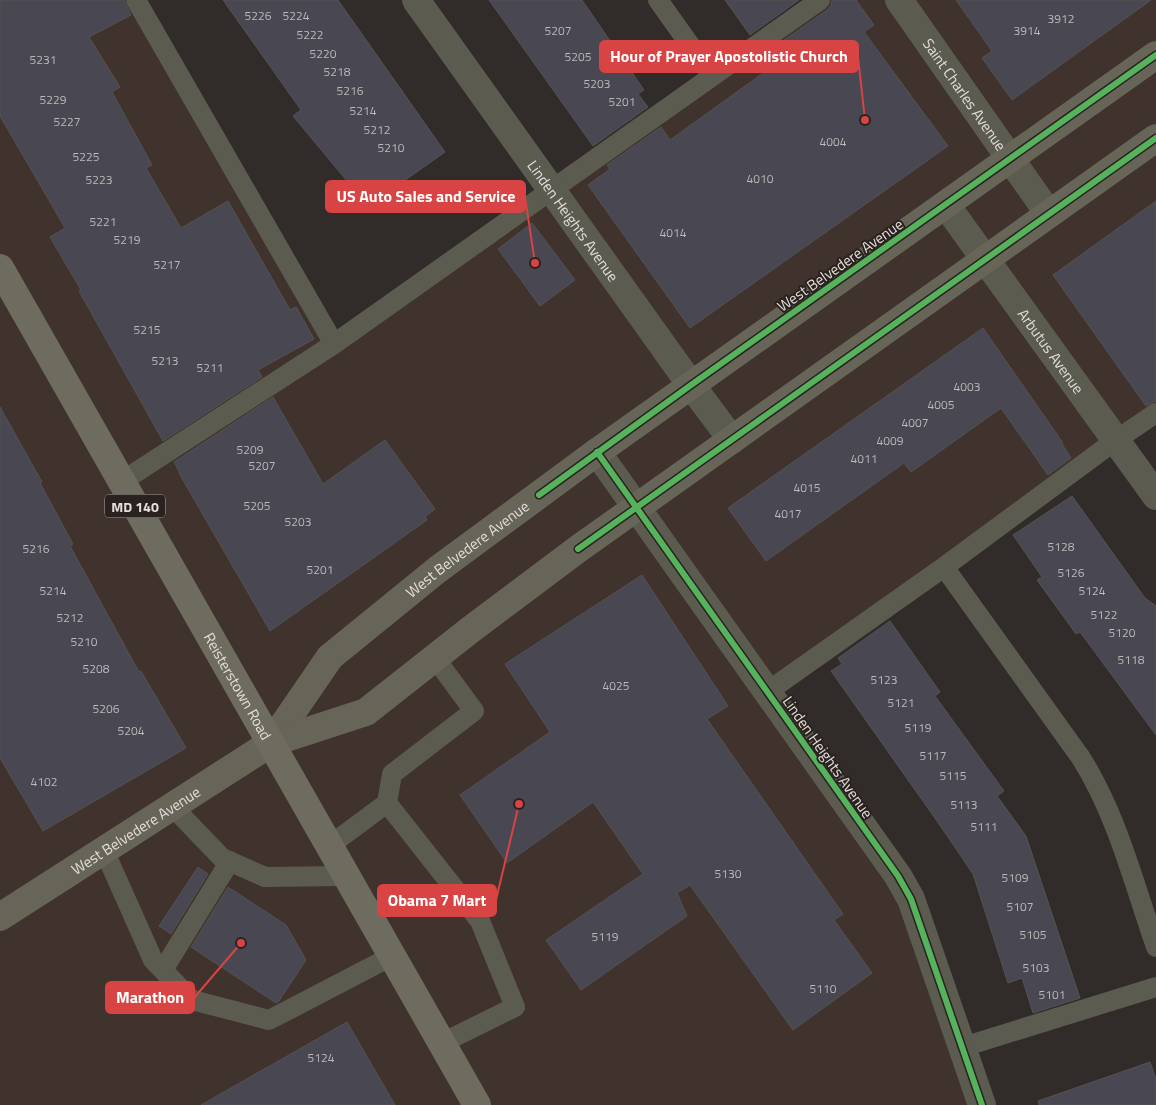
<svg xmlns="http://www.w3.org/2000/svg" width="1156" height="1105" font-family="'Titillium Web',sans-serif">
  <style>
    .built { fill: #40322c }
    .building { fill: #494751; stroke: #555253 }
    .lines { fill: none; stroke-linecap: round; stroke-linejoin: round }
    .lane { stroke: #5c5b50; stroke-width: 20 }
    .street { stroke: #5c5b50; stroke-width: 28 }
    .secondary { stroke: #676458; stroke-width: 28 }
    .primary { stroke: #6d6c5e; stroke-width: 28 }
    .cycleway-casing { stroke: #2a221e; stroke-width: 9 }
    .cycleway { stroke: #56b35d; stroke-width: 6 }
    .labels { text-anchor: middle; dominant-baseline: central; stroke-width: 4; stroke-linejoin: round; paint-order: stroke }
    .number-label { font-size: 12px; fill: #bdb8b9 }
    .shield { fill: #2a221e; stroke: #aca6a3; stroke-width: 1 }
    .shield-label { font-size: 14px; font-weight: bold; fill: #e4dedc }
    .street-label { font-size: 15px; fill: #e4dedc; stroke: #2a221e }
    .leader { fill: none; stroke: #d84343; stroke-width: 2 }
    .callout-dot { fill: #d84343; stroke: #2a221e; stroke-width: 2 }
    .callout { fill: #d84343; stroke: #d84343; stroke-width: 2 }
    .callout-label { font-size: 16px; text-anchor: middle; font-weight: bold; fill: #fff }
  </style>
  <rect width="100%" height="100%" fill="#312c2a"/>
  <path class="built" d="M 0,0 L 137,0 L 335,342 L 824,0 L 1156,0 L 1156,414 L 762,694 L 911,916 L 975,1105 L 0,1105 Z"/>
  <path class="building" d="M 0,0 L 124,0 L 131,15 L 89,37 L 120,87 L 112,92 L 152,165 L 146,168 L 181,228 L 228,201 L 290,310 L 296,307 L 314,339 L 258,370 L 262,377 L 163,441 L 79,291 L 81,290 L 50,237 L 65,228 L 0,116 Z
    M 223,0 L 338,0 L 445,152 L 377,200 L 375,197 L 367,202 L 355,184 L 352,187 L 293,116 L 301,110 Z
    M 489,0 L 582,0 L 644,90 L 638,94 L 648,107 L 593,146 Z
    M 725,0 L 799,0 L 750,35 Z
    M 832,0 L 856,0 L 874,25 L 864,32 L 948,146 L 690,328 L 588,185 L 610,169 L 607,165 L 661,127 L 670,140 L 773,66 L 764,54 L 827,10 L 831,5 Z
    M 956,0 L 1151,0 L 1012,100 L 982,58 L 992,51 Z
    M 1156,201 L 1156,401 L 1146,406 L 1053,275 Z
    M 532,223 L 575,280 L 540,306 L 498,249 Z
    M 983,328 L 1063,443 L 1062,444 L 1071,458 L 1048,475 L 1001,408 L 911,472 L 904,463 L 766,561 L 728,508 Z
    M 273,397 L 323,484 L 385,440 L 435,509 L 425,517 L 427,520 L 270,631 L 179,473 L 180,473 L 174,462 Z
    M 0,407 L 42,482 L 40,483 L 73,544 L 70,546 L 139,672 L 141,671 L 186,748 L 43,831 L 0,758 Z
    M 1072,496 L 1145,598 L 1156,606 L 1156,735 L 1080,632 L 1076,634 L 1037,580 L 1042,577 L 1013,535 Z
    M 642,575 L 728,706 L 707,719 L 843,914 L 834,920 L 872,973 L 793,1030 L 690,885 L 677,893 L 687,916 L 581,990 L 546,940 L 643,874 L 593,802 L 507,863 L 460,795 L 550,732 L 505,664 Z
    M 890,621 L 940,692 L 935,696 L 1004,791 L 997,796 L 1026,836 L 1080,998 L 1033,1013 L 1022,978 L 1008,983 L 973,874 L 937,821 L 831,671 L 842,664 L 838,658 Z
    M 198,867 L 208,874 L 171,934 L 159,926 Z
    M 228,887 L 286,925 L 306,960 L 279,1001 L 276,1003 L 191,947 Z
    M 347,1022 L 395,1105 L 201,1105 Z
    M 1150,1062 L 1156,1079 L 1156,1105 L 1039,1105 L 1038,1101 Z"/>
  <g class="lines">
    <path class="lane" d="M 136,0 L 334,344
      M 658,0 L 712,76
      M 121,482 L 334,344 L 820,0
      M 944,567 L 1081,758 C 1117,815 1134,884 1156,947
      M 435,658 L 474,711 L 392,774 L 387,803 L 480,921 L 515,1007 L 442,1043
      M 767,692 L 944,567 L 1116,440 L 1156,413
      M 172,806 L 222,858 L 265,877 L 346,876
      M 329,846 L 387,803
      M 104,850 L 153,960 L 192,1000 L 269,1020 L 392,956
      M 163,970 L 230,861
      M 963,1047 L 1156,987"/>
    <g class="street">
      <path id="s1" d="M 416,0 L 691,385 L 732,440"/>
      <path id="s2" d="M 899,0 L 1049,214"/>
      <path id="s3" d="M 946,205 L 1156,496"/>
      <path d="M 597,452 L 898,876 L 911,899 L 982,1105"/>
    </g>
    <g class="secondary">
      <path id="s4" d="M 271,743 L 330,657 L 437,570 L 597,452 L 1156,55"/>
      <path id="s5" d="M 0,917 L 271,743 L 366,712 L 470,630 L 578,549 L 1156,138"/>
    </g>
    <path class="primary" id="s6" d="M 0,268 L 477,1105"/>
    <g class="cycleway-casing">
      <path id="cycleway" d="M 597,452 L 898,876 L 911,899 L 982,1105
        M 539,495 L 691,385 L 1156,55
        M 578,549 L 1156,138"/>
    </g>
    <use href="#cycleway" class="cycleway"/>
  </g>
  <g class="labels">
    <g class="number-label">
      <text x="258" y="15">5226</text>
      <text x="296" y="15">5224</text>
      <text x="1061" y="18">3912</text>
      <text x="558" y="30">5207</text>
      <text x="1027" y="30">3914</text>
      <text x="310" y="34">5222</text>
      <text x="323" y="53">5220</text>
      <text x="578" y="56">5205</text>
      <text x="43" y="59">5231</text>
      <text x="337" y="71">5218</text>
      <text x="597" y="83">5203</text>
      <text x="350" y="90">5216</text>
      <text x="53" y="99">5229</text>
      <text x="622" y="101">5201</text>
      <text x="363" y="110">5214</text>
      <text x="67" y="121">5227</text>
      <text x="377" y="129">5212</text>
      <text x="833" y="141">4004</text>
      <text x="391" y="147">5210</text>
      <text x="86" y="156">5225</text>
      <text x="760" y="178">4010</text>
      <text x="99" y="179">5223</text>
      <text x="103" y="221">5221</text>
      <text x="673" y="232">4014</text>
      <text x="127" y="239">5219</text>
      <text x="167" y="264">5217</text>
      <text x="147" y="329">5215</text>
      <text x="165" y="360">5213</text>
      <text x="210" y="367">5211</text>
      <text x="967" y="386">4003</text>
      <text x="941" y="404">4005</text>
      <text x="915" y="422">4007</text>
      <text x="890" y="440">4009</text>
      <text x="250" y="449">5209</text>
      <text x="864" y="458">4011</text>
      <text x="262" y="465">5207</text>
      <text x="807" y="487">4015</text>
      <text x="257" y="505">5205</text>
      <text x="788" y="513">4017</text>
      <text x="298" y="521">5203</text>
      <text x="1061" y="546">5128</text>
      <text x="36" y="548">5216</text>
      <text x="320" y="569">5201</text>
      <text x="1071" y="572">5126</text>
      <text x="53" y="590">5214</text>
      <text x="1092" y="590">5124</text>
      <text x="1104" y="614">5122</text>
      <text x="70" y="617">5212</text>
      <text x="1122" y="632">5120</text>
      <text x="84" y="641">5210</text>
      <text x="1131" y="659">5118</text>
      <text x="96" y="668">5208</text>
      <text x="884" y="679">5123</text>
      <text x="616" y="685">4025</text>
      <text x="901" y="702">5121</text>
      <text x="106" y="708">5206</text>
      <text x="918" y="727">5119</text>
      <text x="131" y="730">5204</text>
      <text x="933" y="755">5117</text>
      <text x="953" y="775">5115</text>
      <text x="44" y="781">4102</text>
      <text x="964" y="804">5113</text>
      <text x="984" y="826">5111</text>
      <text x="728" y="873">5130</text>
      <text x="1015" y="877">5109</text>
      <text x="1020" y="906">5107</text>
      <text x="1033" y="934">5105</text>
      <text x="605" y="936">5119</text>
      <text x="1036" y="967">5103</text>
      <text x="823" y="988">5110</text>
      <text x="1052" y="994">5101</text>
      <text x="321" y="1057">5124</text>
    </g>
    <rect class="shield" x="105" y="494.5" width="60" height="23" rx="4"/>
    <g class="shield-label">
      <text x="135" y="506">MD 140</text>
    </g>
    <g class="street-label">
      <text stroke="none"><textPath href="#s2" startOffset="115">Saint Charles Avenue</textPath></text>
      <text stroke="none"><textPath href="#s1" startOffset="271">Linden Heights Avenue</textPath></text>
      <text transform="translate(840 265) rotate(-35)">West Belvedere Avenue</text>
      <text stroke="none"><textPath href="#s3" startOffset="180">Arbutus Avenue</textPath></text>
      <text stroke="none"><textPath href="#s4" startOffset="279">West Belvedere Avenue</textPath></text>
      <text stroke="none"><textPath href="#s6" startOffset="481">Reisterstown Road</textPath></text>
      <text transform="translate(828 757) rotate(55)">Linden Heights Avenue</text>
      <text stroke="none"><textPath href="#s5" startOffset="161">West Belvedere Avenue</textPath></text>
    </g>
  </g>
  <path class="leader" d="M865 120L858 57M535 263L525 197M519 804L496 900M241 943L194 998"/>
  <g class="callout-dot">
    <circle cx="865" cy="120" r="5"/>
    <circle cx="535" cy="263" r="5"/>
    <circle cx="519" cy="804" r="5"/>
    <circle cx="241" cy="943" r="5"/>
  </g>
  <g class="callout">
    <rect x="600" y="41" width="258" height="31" rx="5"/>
    <rect x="326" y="181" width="199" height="31" rx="5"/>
    <rect x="378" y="885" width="118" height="31" rx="5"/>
    <rect x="106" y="982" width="88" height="31" rx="5"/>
  </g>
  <g class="callout-label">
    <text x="729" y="62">Hour of Prayer Apostolistic Church</text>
    <text x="426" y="202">US Auto Sales and Service</text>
    <text x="437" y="906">Obama 7 Mart</text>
    <text x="150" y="1003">Marathon</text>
  </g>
</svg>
